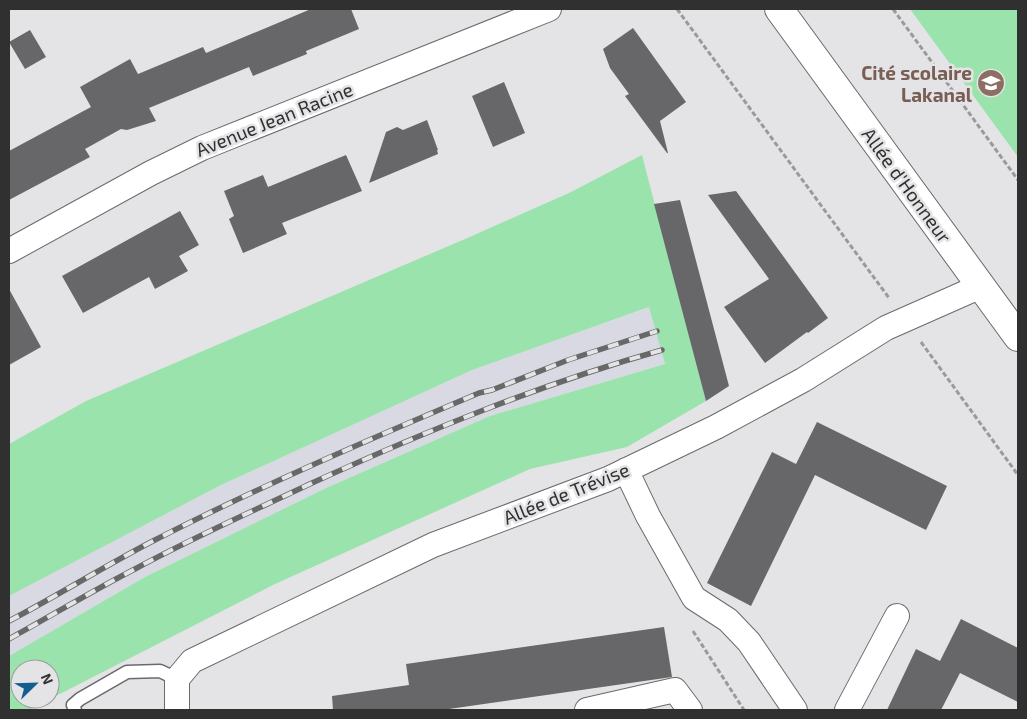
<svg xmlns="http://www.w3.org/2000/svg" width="1027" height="719" font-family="'Exo 2',sans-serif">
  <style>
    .built { fill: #d8d9e2 }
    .green { fill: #9be3ad }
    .building { fill: #676769 }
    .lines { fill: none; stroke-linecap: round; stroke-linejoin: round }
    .lane-casing { stroke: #6a6a6c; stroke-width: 15 }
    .street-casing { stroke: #6a6a6c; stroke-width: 26 }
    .secondary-casing { stroke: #6a6a6c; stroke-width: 30 }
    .path { stroke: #9a9a9c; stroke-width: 3; stroke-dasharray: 5 2.5; stroke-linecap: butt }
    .lane { stroke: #fff; stroke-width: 12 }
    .street { stroke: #fff; stroke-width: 24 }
    .secondary { stroke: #fff; stroke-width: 28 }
    .rail-casing { stroke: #686869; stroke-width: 5.5 }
    .rail { stroke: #e4e4e6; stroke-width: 4; stroke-dasharray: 11; stroke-linecap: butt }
    .labels { text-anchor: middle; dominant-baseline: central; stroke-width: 5; stroke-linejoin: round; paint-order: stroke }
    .education-label { font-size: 19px; font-weight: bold; fill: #785e54; stroke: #e4e4e6; text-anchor: end }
    .street-label { font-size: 19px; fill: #303031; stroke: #e4e4e6 }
  </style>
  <rect width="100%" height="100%" fill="#e4e4e6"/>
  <path class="built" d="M 650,307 L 665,364 L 490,416 L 324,489 L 145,577 L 9,656 L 9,596 L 221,485 L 472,370 Z"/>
  <path class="green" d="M 910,9 L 1018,9 L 1018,157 Z
    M 642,155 L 706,401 L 627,447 L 530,469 L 275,584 L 50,699 L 50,669 L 20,669 L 20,699 L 50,699 L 28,710 L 9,710 L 9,656 L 145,577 L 324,489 L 490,416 L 665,364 L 649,307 L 472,370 L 221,485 L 9,596 L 9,444 L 86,401 L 465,239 L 569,193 Z"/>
  <path class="building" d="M 311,9 L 351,9 L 359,29 L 306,51 L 307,54 L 253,76 L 249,67 L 149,108 L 156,121 L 127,130 L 121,129 L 85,149 L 90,157 L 9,200 L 9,151 L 91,107 L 80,87 L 130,59 L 138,74 L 203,47 L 206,53 Z
    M 633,28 L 686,102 L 660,121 L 668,153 L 667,153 L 625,96 L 629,94 L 610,68 L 603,49 Z
    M 30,30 L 46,57 L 25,69 L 9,42 Z
    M 504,82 L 525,133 L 493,147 L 472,96 Z
    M 427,120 L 438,150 L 437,150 L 438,154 L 369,183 L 386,132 L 397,127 L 403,130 Z
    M 346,155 L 362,191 L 282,223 L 287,234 L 243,253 L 229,219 L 234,216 L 224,191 L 263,175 L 268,187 Z
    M 736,191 L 828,318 L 808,333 L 807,332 L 765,363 L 724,307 L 769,279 L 708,195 Z
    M 680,200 L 729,386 L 706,401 L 654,204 Z
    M 180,211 L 199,245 L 179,256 L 188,271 L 155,289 L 149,277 L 83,313 L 62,276 Z
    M 9,289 L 41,347 L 9,365 Z
    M 817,422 L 947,486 L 926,530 L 815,475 L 751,606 L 707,583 L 772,452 L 796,464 Z
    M 961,619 L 1018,648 L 1018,702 L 960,673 L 941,710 L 887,710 L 916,649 L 940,661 Z
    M 664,627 L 672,677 L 442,710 L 333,710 L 332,696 L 409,685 L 406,664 Z"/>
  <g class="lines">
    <g class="lane-casing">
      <path id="lane" d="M 75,710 L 73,705 L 80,699 L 127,672 L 160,671 L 177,679"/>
    </g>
    <g class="street-casing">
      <path id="street" d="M 9,251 L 151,173 L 202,148 L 549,9
        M 626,470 L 648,516 L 694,598 L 728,620 L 749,642 L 795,710
        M 177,710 L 177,679 L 192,661 L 433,545 L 608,479 L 716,427 L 803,380 L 886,328 L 981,286
        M 587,710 L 675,690 L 690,710
        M 847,710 L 897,616"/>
    </g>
    <g class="secondary-casing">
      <path id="secondary" d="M 779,9 L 1018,337"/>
    </g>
    <path class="path" d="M 677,9 L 889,298
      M 893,9 L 1018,180
      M 921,342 L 1018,475
      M 693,631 L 744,710"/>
    <use href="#lane" class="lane"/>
    <use href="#street" class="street"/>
    <use href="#secondary" class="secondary"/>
    <g class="rail-casing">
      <path id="rail" d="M 9,621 C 57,596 103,567 151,542 C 258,487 368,440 479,393 L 492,390 L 568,360 L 657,331
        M 9,639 C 51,616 92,591 135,569 C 192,538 253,511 312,483 C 426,431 541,384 662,350"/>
    </g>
    <use href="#rail" class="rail"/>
  </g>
  <defs>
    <g id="school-disc" transform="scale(1.4375)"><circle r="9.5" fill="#8d6e63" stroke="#e4e4e6"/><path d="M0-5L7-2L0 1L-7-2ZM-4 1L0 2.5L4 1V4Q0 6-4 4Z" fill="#fff"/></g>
  </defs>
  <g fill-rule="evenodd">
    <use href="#school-disc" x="991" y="83"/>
  </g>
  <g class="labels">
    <g class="education-label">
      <text x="972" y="72">Cité scolaire<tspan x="972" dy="22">Lakanal</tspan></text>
    </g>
    <g class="street-label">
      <text transform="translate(274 119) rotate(-22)">Avenue Jean Racine</text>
      <text transform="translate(907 185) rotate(54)">Allée d'Honneur</text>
      <text transform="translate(566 493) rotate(-22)">Allée de Trévise</text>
    </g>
  </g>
  <rect width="1027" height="719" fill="none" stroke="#303031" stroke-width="20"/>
  <g transform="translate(35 684) rotate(67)"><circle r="24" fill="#e4e4e6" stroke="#9c9c9e"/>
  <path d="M0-4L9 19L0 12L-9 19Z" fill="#135d91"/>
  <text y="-8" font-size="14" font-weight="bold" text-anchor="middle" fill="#303031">N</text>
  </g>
</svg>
